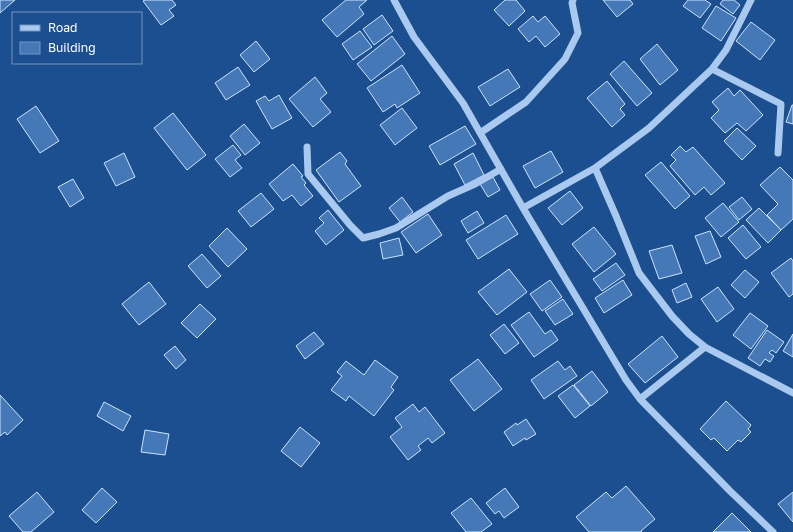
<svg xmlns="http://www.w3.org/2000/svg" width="793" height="532" font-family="'Golos Text',sans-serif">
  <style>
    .building { fill: #4478b7; stroke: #cfe3fa }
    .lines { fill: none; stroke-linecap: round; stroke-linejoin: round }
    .minor { stroke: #a9c9ee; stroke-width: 7 }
  </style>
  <rect width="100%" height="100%" fill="#1b4f8f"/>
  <path class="building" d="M 0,0 L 15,0 L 0,13 Z
    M 145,0 L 172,0 L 176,5 L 169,10 L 174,16 L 161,25 L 143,1 Z
    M 346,0 L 367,0 L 359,7 L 364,14 L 337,37 L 322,20 Z
    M 505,0 L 516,0 L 525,11 L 509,26 L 494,10 Z
    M 603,0 L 630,0 L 633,4 L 617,17 Z
    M 688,0 L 705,0 L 711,4 L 700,18 L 683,6 Z
    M 723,0 L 734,0 L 740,5 L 733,14 L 720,4 Z
    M 716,6 L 736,18 L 721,41 L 702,28 Z
    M 382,15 L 393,31 L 374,45 L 363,29 Z
    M 533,16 L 538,22 L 545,16 L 560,34 L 545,47 L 536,36 L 529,42 L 518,29 Z
    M 751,22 L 775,40 L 760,60 L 736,41 Z
    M 360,31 L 372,47 L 353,60 L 342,44 Z
    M 392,36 L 405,54 L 371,81 L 357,64 Z
    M 256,41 L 270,59 L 254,72 L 240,55 Z
    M 657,44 L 678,70 L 660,85 L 640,59 Z
    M 624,61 L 652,93 L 637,106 L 610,74 Z
    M 402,65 L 420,93 L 397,108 L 395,104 L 383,112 L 367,88 Z
    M 238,67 L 250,85 L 226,100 L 215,83 Z
    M 508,69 L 520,87 L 490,106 L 478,87 Z
    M 315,77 L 327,93 L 320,99 L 331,112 L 313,127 L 289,99 Z
    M 607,81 L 625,104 L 620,109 L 625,115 L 612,127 L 587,98 Z
    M 728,88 L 734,96 L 740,90 L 763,115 L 746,131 L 737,123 L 725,133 L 711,118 L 719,110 L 712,102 Z
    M 279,95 L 292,118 L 272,129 L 256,101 L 265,96 L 269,101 Z
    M 792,105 L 793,105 L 793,124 L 786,122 Z
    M 36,106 L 59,141 L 40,153 L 17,119 Z
    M 402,108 L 417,128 L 395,145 L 380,125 Z
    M 173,113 L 206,155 L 187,170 L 154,128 Z
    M 244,124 L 260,143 L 245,155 L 230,136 Z
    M 465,126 L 476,144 L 440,165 L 429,146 Z
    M 737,128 L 756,146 L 742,160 L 724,141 Z
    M 233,145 L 241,155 L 235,160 L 242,168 L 230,177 L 215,159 Z
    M 680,146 L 686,152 L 693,147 L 725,183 L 711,195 L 704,187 L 695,195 L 670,166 L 676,160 L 671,155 Z
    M 551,151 L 563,172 L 535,188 L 523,166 Z
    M 340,152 L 347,161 L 345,164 L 361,186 L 339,202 L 316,170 Z
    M 124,153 L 135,177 L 116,186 L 104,163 Z
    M 473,153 L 484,175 L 465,185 L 454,164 Z
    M 661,162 L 690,196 L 675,209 L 645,175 Z
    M 293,164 L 303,176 L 301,177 L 306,183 L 304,185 L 313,196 L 301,206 L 292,195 L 283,201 L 269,184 Z
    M 780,167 L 793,180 L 793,219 L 781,230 L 767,215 L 778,204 L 760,185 Z
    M 493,177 L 500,190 L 488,197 L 480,184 Z
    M 73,179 L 84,198 L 70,207 L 58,187 Z
    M 570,191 L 583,208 L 562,225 L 548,208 Z
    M 261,193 L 274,209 L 251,227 L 238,211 Z
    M 402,197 L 413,212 L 400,222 L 389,208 Z
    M 742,197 L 752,209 L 739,220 L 729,207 Z
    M 723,203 L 739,222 L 721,237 L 705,218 Z
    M 759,208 L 781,230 L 768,243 L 746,220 Z
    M 328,210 L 344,230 L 326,245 L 315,231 L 324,223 L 319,218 Z
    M 477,211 L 484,223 L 468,233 L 461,221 Z
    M 428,214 L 442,235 L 416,253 L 401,232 Z
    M 506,215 L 518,234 L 478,259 L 466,240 Z
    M 743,225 L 761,247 L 746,259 L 728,238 Z
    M 594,227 L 616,254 L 594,272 L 572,244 Z
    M 227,228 L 247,249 L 228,267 L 209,246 Z
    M 710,231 L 721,257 L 706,264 L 695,236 Z
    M 399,238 L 403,255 L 383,259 L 380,243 Z
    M 672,245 L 682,273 L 659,279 L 649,251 Z
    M 202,254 L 221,276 L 207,288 L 188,266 Z
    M 791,258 L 793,261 L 793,294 L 789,297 L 771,273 Z
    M 616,263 L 625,275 L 602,291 L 593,279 Z
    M 509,269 L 527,292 L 497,315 L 478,292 Z
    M 745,270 L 759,282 L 745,298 L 731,285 Z
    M 550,280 L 562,297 L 542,311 L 530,294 Z
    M 623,280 L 632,295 L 604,313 L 595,298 Z
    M 149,282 L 166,304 L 139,325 L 122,304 Z
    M 686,283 L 692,297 L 677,303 L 672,290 Z
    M 718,287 L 734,309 L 717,322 L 701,299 Z
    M 563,299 L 573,314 L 555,325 L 545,311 Z
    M 200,304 L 216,319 L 197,338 L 181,323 Z
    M 529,312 L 545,334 L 551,330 L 558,340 L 534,357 L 511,325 Z
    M 750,313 L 768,326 L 751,349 L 733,335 Z
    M 504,324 L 519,343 L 505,354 L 490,335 Z
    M 767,330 L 784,342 L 776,353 L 772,350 L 769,353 L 774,356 L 770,362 L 765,359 L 760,366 L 748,358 Z
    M 314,332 L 324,344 L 305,359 L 296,346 Z
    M 793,334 L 793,357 L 783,351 Z
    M 662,336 L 678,357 L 645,383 L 628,364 Z
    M 175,346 L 186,360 L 176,369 L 164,355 Z
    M 478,359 L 502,389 L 474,411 L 450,380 Z
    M 375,360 L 398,377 L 391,387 L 394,390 L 374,416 L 349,396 L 346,401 L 331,390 L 342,376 L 337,372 L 346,361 L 364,375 Z
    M 558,361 L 565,370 L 570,366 L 577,376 L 544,399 L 531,380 Z
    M 592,371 L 608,392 L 591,406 L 574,385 Z
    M 573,385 L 590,406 L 575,418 L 558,396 Z
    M 0,395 L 23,420 L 7,435 L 5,432 L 0,436 Z
    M 726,401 L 751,425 L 748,429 L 751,432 L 741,442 L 738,440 L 727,451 L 714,438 L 711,440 L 700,429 Z
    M 104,402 L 131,416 L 123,431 L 97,416 Z
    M 413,404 L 419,412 L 425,407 L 445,433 L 432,443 L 428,438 L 418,446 L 421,450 L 408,460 L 390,437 L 402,427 L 395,418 Z
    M 526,419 L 536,434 L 526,440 L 525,438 L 513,446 L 504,432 L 516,423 L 517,425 Z
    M 300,427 L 320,443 L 301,467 L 281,451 Z
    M 145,430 L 169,434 L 165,455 L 141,452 Z
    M 626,486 L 655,519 L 641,531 L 642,532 L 589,532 L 576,517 L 606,492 L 612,498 Z
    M 102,488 L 117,502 L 96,523 L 82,510 Z
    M 505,488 L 519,507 L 504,518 L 499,511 L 495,514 L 486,503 Z
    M 37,492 L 54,512 L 31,532 L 23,532 L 9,516 Z
    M 793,492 L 793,522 L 778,504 Z
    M 471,498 L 492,524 L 481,532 L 466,532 L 451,513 Z
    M 732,513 L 751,532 L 713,532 Z"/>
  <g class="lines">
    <path class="minor" d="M 394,0 L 414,37 L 463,103 L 523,208 L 626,380 L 640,399 L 730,491 L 773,532
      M 712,69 L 781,104 L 778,153
      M 480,133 L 526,102 L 565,59 L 578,33 L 572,3 L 573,0
      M 307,147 L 308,174 L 350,225 L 363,238 L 379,234 L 396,228 L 448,196 L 475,184 L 501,169
      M 595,168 L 616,216 L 639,273 L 672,316 L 689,334 L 705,347
      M 523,208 L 595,168 L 649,128 L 712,69 L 726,50 L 751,0
      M 640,399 L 705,347 L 793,393"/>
  </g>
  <rect x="12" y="12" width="130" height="52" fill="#1b4f8f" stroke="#7695bc"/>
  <rect x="20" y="25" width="20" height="6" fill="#a9c9ee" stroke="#7695bc"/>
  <text x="48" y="32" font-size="12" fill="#ffffff">Road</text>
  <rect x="20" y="42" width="20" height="12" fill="#4478b7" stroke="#7695bc"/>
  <text x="48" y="52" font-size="12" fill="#ffffff">Building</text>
</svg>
